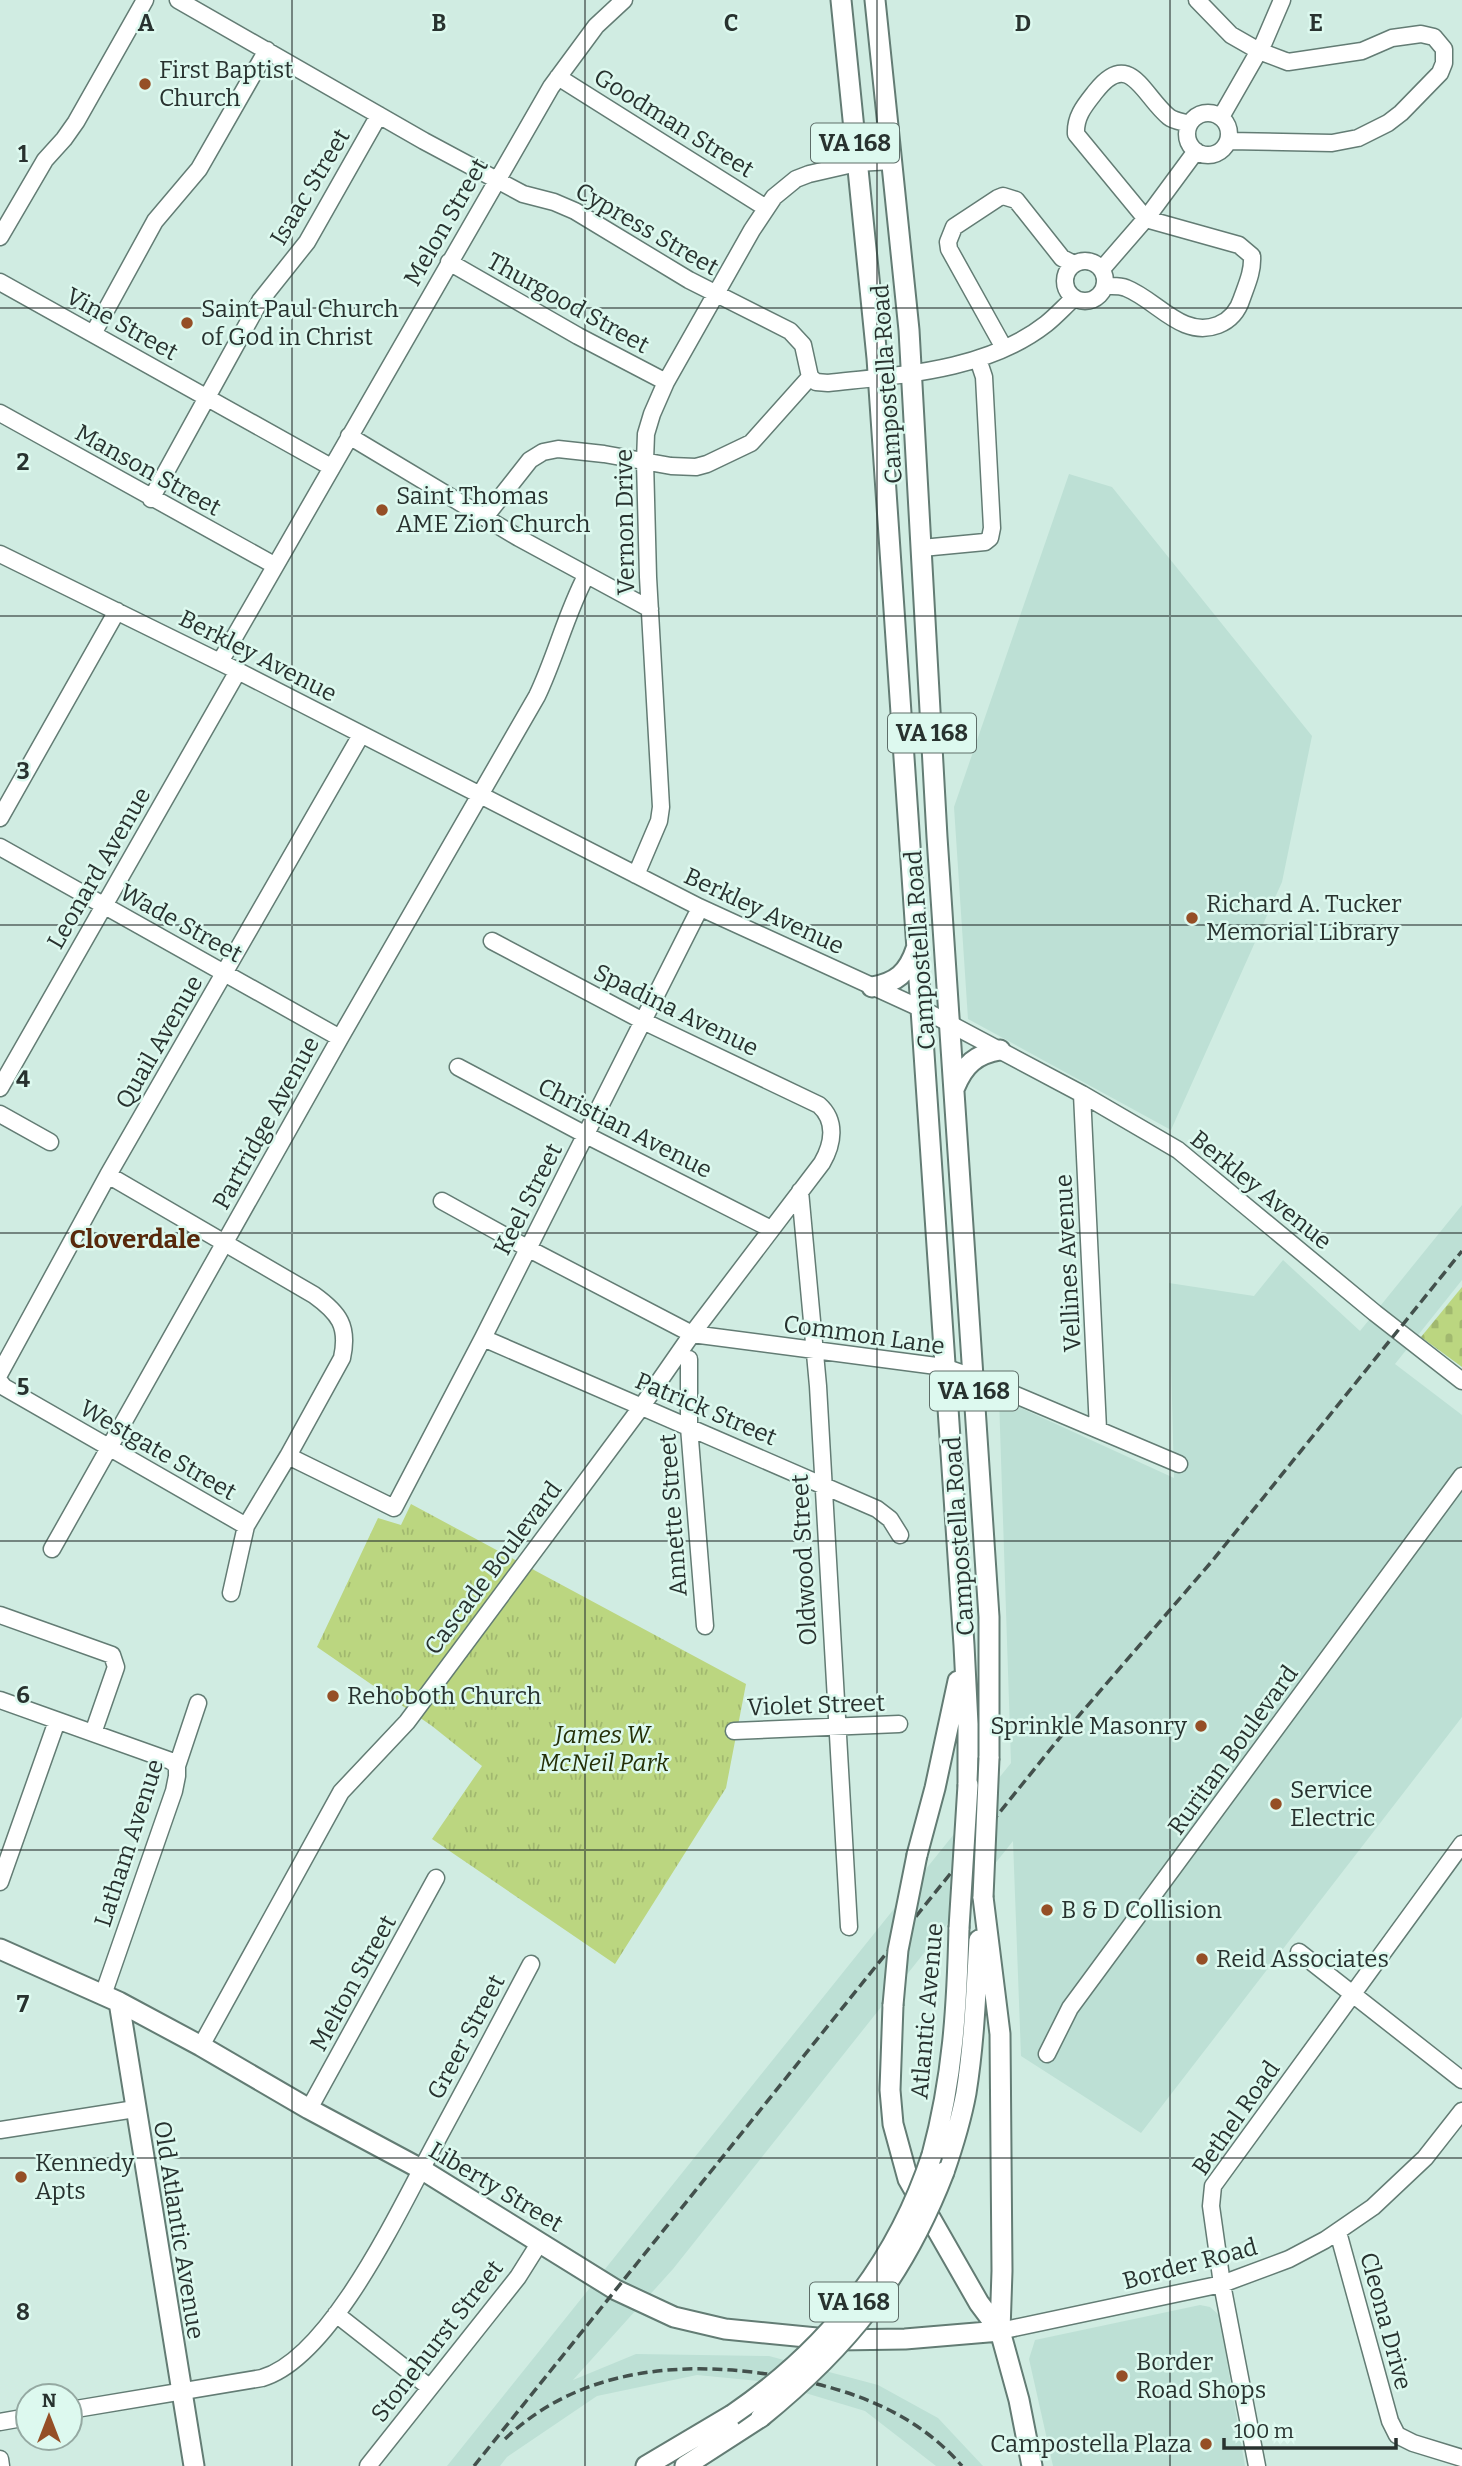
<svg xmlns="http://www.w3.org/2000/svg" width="1462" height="2466" font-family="Bitter,serif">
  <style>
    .built { fill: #bde0d5 }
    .grass { fill: url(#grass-tufts) }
    .cemetery { fill: url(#cemetery-stones) }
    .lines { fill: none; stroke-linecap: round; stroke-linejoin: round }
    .minor-casing { stroke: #637c74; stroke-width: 19 }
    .major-casing { stroke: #637c74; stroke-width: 23 }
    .minor { stroke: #fff; stroke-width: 16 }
    .major { stroke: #fff; stroke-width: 19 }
    .rail { stroke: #43504c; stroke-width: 3.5; stroke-dasharray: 10 5; stroke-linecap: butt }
    .major-bridge-casing { stroke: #637c74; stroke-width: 23; stroke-linecap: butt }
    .major-bridge { stroke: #fff; stroke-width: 19 }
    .grid { fill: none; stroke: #28322f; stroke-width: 2; stroke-opacity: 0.55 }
    .poi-dot { fill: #954f26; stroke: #ddf9ef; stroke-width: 2.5 }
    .labels { text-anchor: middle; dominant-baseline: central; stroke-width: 5; stroke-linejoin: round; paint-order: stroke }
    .shield { fill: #ddf9ef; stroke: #5e6e69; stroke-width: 2 }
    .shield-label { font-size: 23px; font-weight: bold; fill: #28322f }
    .poi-label { font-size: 24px; fill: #28322f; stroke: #ddf9ef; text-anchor: start }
    .street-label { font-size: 24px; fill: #28322f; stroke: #ddf9ef }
    .park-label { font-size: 24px; font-style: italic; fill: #242f07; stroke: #ddf9ef }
    .neighbourhood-label { font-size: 26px; font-weight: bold; fill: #58290c; stroke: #ddf9ef }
    .grid-label { font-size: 23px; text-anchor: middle; font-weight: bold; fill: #28322f; stroke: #ddf9ef; stroke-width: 5; stroke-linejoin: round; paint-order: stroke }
  </style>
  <defs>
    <pattern id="grass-tufts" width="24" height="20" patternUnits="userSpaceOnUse" patternTransform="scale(1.75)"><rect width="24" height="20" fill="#bbd680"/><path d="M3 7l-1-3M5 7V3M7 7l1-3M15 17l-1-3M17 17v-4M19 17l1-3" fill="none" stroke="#a1b86f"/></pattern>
    <pattern id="cemetery-stones" width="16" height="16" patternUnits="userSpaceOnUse" patternTransform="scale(1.75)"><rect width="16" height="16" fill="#bbd680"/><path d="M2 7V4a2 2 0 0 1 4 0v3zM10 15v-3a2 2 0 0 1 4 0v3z" fill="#a1b86f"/></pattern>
  </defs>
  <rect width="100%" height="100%" fill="#d0ece2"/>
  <path class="built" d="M 1069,474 L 1112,487 L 1312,736 L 1282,882 L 1171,1130 L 968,1019 L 954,807 Z
    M 1462,1205 L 1462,1280 L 1395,1364 L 1462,1415 L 1462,1717 L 1141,2133 L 1021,2056 L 1013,1841 L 673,2269 L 573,2380 L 636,2354 L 769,2356 L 878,2385 L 938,2418 L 983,2466 L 936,2466 L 865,2411 L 769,2382 L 697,2375 L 597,2396 L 507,2457 L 500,2466 L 447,2466 L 1011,1763 L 999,1398 L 1174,1478 L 1169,1283 L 1254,1296 L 1283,1260 L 1360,1331 Z
    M 1200,2305 L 1210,2307 L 1219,2315 L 1245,2466 L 1053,2466 L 1029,2359 L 1035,2340 Z"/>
  <path class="grass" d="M 411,1504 L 746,1684 L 726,1788 L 615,1964 L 432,1839 L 482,1766 L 432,1726 L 317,1647 L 378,1518 L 401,1525 Z"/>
  <path class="cemetery" d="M 1462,1287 L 1462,1367 L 1421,1337 Z"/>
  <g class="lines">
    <g class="minor-casing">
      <path id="minor" d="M 178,0 L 424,141 L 523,194 L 554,202 L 575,211 L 689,280 L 790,331 L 803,345 L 810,377
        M 1197,0 L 1231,35 L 1259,51 L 1288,62 L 1362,51 L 1392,38 L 1421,34 L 1434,37 L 1444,49 L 1444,63 L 1440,73 L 1401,113 L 1388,123 L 1358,138 L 1332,143 L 1228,141
        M 558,77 L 766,208
        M1187 134a21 21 0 1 1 42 0a21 21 0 1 1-42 0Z
        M 1221,117 L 1264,42 L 1282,0
        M 0,237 L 45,160 L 64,139 L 76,122 L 145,0
        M1065 281a20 20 0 1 1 40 0a20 20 0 1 1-40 0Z
        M 449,262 L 578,336 L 666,382
        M 1102,269 L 1148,216 L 1196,151
        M 0,282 L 331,467
        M 1105,286 C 1112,286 1119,285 1126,288 C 1157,300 1182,339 1218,325 C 1231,320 1238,311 1242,298 C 1247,284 1253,271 1252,256 L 1239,245 L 1146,219 L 1076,134 C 1075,116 1085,105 1096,91 C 1130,48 1143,96 1169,117 C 1174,121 1183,122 1189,124
        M 93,334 L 155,221 L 199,169 L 267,50
        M 1004,348 L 949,249 L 948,242 L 954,227 L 998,198 L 1003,196 L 1016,200 L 1062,258 L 1074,264
        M 810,377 L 816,382 L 828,383 C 900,375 986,371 1046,324 C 1056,316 1065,306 1074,298
        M 0,413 L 274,565
        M 349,436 L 519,538 L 650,609
        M 151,499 L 260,301 L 307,242 L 379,115
        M 485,517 L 530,460 L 543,452 L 558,449 L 604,454 L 671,466 L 696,467 L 707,464 L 751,443 L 810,377
        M 922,548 L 985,542 L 990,538 L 992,528 L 984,377 L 978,359
        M 0,554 L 238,671 L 699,907 L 922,1009 L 1082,1094 L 1178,1150 L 1375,1313 L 1462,1381
        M 220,662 L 551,87 L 596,26 L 624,0
        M 0,818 L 117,611
        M 0,847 L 340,1038
        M 636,875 L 659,821 L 661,807 L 648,577 L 645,461 L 646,434 L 652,414 L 666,382 L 752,230 L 774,197 L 796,179 L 809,174 L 857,163 L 892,161
        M 458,1067 L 586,1135 L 771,1229
        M 0,1088 L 238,671
        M 1082,1094 L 1098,1429
        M 0,1114 L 50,1142
        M 108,1175 L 314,1295 C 339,1313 349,1326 342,1358 L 288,1456 L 246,1526 L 231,1593
        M 800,1191 L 818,1386 L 849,1927
        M 442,1201 L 529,1249 L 692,1334 L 944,1367 L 973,1377 L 1179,1464
        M 483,1338 L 877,1509 L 890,1519 L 900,1535
        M 689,1359 L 689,1427 L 705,1626
        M 0,1373 L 108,1175 L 361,735
        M 0,1382 L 4,1387 L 246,1526
        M 288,1456 L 394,1508 L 483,1338 L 700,908
        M 52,1549 L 340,1038 L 537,696 C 556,656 566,614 586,576
        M 0,1615 L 112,1655 L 116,1667 L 93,1733
        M 0,1700 L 171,1761 L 177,1766
        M 734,1731 L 899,1724
        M 0,1882 L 57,1721
        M 1299,1952 L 1462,2080
        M 103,1995 L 174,1791 L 177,1776 L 177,1766 L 198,1703
        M 201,2046 L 341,1792 L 407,1722 L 642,1406 L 692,1334 L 822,1163 C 833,1144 837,1121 819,1105 L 643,1021 L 492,941
        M 1047,2054 L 1070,2008 L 1462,1476
        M 309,2109 L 436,1878
        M 0,2130 L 135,2109
        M 1338,2232 L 1390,2421 L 1397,2435 L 1413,2443 L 1462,2458
        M 336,2314 L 429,2387
        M 1000,2331 L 1222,2284 L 1289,2259 L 1325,2240 L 1373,2207 L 1425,2158 L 1462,2111
        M 70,2410 L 262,2378 C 332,2358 402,2204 436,2142 C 468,2083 500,2023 531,1964
        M 0,2422 L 28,2417
        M 0,2459 L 1,2466
        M 368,2466 L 518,2277 L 540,2242
        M 1257,2466 L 1222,2284 L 1211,2206 L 1213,2186 L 1462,1844"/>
    </g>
    <g class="major-casing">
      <path id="major" d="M 841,0 L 877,358 L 964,1645 L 968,1724 L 968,1785
        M 875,0 L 909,330 L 937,837 L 989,1617 L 989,1758
        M 872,987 C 896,983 908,973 916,949
        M 955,1087 C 964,1065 976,1054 1000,1050
        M 917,1855 L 935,1788 L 958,1681
        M 983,1897 L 1000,2034 L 1002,2271 L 1000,2331 L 1019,2400 L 1032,2466
        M 0,1949 L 119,2002 L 201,2046 L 309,2109 L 421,2169 L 616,2290 L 674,2317 L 725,2329 L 837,2340 L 905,2339 L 1000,2331
        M 119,2002 L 194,2466
        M 893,2005 L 890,2090 L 893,2124 L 908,2179 L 979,2303 L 1000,2331
        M 932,2155 C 953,2077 957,2008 959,1928
        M 944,2172 C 953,2146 961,2120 966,2093 C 974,2043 976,1991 979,1940
        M 646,2466 L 732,2415
        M 685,2466 L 761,2417"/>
    </g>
    <use href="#minor" class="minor"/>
    <use href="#major" class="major"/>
    <path class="rail" d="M 505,2439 C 582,2365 691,2359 790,2378 C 856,2391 917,2414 962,2466
      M 474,2466 L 1057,1741 L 1213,1560 L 1462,1251"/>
    <g class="major-bridge-casing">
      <path id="major-bridge" d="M 983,1897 L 989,1758
        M 959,1928 L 968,1785
        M 893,2005 L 898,1950 L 917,1855
        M 732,2415 C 827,2350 896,2265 932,2155
        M 761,2417 C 848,2346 903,2278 944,2172"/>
    </g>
    <use href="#major-bridge" class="major-bridge"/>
  </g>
  <path class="grid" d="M 292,0 L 292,2466M 585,0 L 585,2466M 877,0 L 877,2466M 1170,0 L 1170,2466M 0,308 L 1462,308M 0,616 L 1462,616M 0,925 L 1462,925M 0,1233 L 1462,1233M 0,1541 L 1462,1541M 0,1850 L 1462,1850M 0,2158 L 1462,2158"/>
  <g class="poi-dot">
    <circle cx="145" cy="84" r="7"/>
    <circle cx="187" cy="323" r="7"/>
    <circle cx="382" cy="510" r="7"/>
    <circle cx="1192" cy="918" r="7"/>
    <circle cx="333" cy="1696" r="7"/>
    <circle cx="1201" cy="1726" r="7"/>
    <circle cx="1276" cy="1804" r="7"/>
    <circle cx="1047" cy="1910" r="7"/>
    <circle cx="1202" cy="1959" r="7"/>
    <circle cx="21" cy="2177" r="7"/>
    <circle cx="1122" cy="2376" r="7"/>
    <circle cx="1206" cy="2444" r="7"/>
  </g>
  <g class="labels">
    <g class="shield">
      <rect x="811" y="123.5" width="88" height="39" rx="5"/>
      <rect x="888" y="713.5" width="88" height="39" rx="5"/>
      <rect x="930" y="1371.5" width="88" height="39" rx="5"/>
      <rect x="810" y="2282.5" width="88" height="39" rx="5"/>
    </g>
    <g class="shield-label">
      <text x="855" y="143">VA 168</text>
      <text x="932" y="733">VA 168</text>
      <text x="974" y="1391">VA 168</text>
      <text x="854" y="2302">VA 168</text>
    </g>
    <g class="poi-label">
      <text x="159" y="70">First Baptist<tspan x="159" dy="28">Church</tspan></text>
      <text x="201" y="309">Saint Paul Church<tspan x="201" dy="28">of God in Christ</tspan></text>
      <text x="396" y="496">Saint Thomas<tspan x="396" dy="28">AME Zion Church</tspan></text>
      <text x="1206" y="904">Richard A. Tucker<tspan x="1206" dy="28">Memorial Library</tspan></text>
      <text x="347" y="1696">Rehoboth Church</text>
      <text x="1187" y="1726" text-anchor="end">Sprinkle Masonry</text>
      <text x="1290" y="1790">Service<tspan x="1290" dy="28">Electric</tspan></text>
      <text x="1061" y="1910">B &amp; D Collision</text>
      <text x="1216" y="1959">Reid Associates</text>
      <text x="35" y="2163">Kennedy<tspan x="35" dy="28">Apts</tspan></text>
      <text x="1136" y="2362">Border<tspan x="1136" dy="28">Road Shops</tspan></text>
      <text x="1192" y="2444" text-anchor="end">Campostella Plaza</text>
    </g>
    <g class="street-label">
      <text transform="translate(674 123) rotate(32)">Goodman Street</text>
      <text transform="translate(310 187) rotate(-59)">Isaac Street</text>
      <text transform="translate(446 222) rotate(-60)">Melon Street</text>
      <text transform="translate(647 229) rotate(30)">Cypress Street</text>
      <text transform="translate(568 303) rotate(29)">Thurgood Street</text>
      <text transform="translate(122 324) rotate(29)">Vine Street</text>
      <text transform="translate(887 384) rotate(-94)">Campostella Road</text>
      <text transform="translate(148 470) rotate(29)">Manson Street</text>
      <text transform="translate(625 522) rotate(-91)">Vernon Drive</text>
      <text transform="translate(258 656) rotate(27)">Berkley Avenue</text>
      <text transform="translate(99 868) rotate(-60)">Leonard Avenue</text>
      <text transform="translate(764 911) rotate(25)">Berkley Avenue</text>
      <text transform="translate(181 923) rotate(29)">Wade Street</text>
      <text transform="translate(920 950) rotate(-94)">Campostella Road</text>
      <text transform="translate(676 1010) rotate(26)">Spadina Avenue</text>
      <text transform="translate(159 1042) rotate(-60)">Quail Avenue</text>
      <text transform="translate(266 1123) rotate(-61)">Partridge Avenue</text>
      <text transform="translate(625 1128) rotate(27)">Christian Avenue</text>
      <text transform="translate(1261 1190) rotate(39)">Berkley Avenue</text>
      <text transform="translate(528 1199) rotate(-63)">Keel Street</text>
      <text transform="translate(1068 1263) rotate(-93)">Vellines Avenue</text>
      <text transform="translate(864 1335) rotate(8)">Common Lane</text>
      <text transform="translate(706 1409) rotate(23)">Patrick Street</text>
      <text transform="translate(158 1450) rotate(30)">Westgate Street</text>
      <text transform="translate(673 1515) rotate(-94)">Annette Street</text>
      <text transform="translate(959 1536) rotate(-94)">Campostella Road</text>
      <text transform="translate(804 1560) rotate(-93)">Oldwood Street</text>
      <text transform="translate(493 1568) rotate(-53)">Cascade Boulevard</text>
      <text transform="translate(816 1705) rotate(-2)">Violet Street</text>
      <text transform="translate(1233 1750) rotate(-54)">Ruritan Boulevard</text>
      <text transform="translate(129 1843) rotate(-72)">Latham Avenue</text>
      <text transform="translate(353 1983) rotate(-61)">Melton Street</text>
      <text transform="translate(927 2011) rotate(-85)">Atlantic Avenue</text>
      <text transform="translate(466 2037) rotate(-62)">Greer Street</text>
      <text transform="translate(1236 2118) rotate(-55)">Bethel Road</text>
      <text transform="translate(496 2187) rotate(31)">Liberty Street</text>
      <text transform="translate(179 2230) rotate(81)">Old Atlantic Avenue</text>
      <text transform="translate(1190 2264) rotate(-15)">Border Road</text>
      <text transform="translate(1386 2321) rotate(75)">Cleona Drive</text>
      <text transform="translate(437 2341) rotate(-52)">Stonehurst Street</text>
    </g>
    <g class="park-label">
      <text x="604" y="1735">James W.<tspan x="604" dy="28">McNeil Park</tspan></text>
    </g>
    <g class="neighbourhood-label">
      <text x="135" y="1239">Cloverdale</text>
    </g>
  </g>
  <g class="grid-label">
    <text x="146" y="31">A</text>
    <text x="439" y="31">B</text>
    <text x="731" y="31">C</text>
    <text x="1023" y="31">D</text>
    <text x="1316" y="31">E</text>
    <text x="23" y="162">1</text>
    <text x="23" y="470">2</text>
    <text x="23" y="779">3</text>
    <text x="23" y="1087">4</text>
    <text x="23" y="1395">5</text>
    <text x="23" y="1703">6</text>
    <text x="23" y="2012">7</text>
    <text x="23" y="2320">8</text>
  </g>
  <g transform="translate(49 2417)"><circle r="33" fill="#ddf9ef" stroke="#95a9a2" stroke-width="2"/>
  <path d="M0-5L12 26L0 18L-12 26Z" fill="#954f26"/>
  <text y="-10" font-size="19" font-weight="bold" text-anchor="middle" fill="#28322f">N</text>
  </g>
  <path d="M1224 2438v10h172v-10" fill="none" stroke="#28322f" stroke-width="3.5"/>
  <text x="1234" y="2438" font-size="21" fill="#28322f" stroke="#ddf9ef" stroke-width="5" paint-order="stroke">100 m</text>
</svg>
